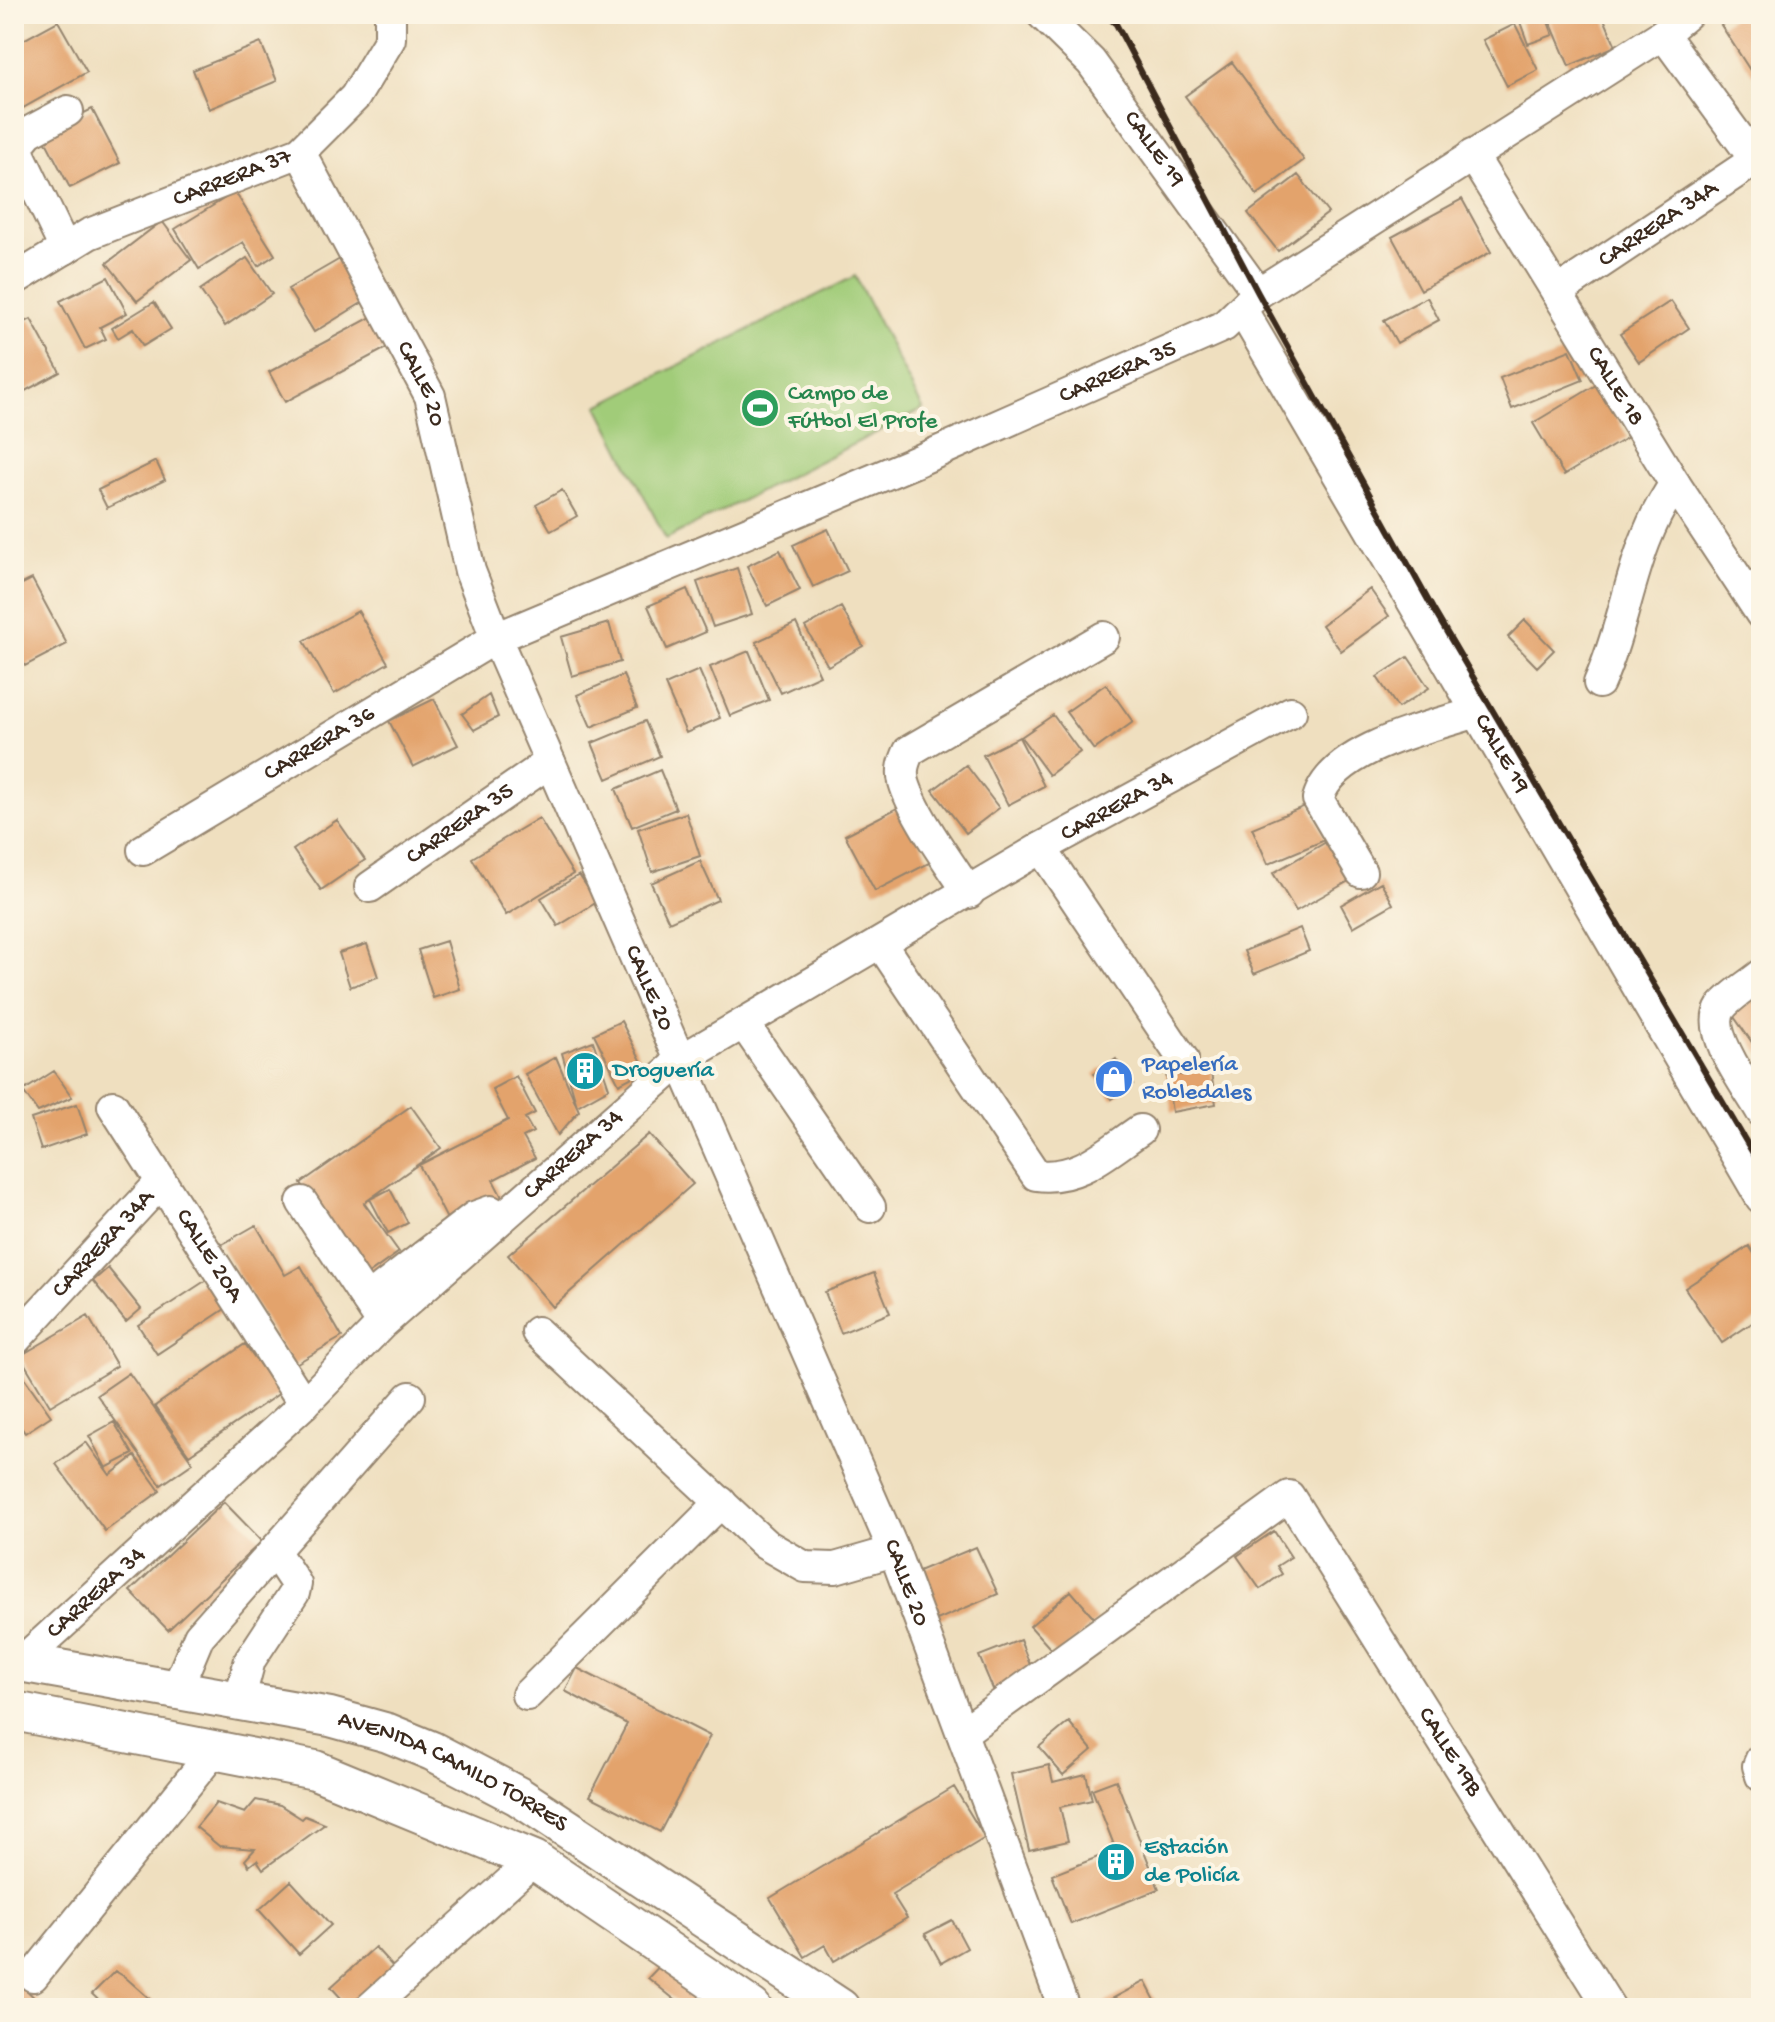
<svg xmlns="http://www.w3.org/2000/svg" width="1775" height="2022" font-family="'Gochi Hand',sans-serif">
  <style>
    .green { fill: #a1cc79; stroke: #6e7b4c; stroke-width: 2 }
    .building { fill: #e3a36c }
    .lines { fill: none; stroke-linecap: round; stroke-linejoin: round }
    .minor-casing { stroke: #95846e; stroke-width: 34 }
    .major-casing { stroke: #95846e; stroke-width: 42 }
    .minor { stroke: #fff; stroke-width: 30 }
    .major { stroke: #fff; stroke-width: 38 }
    .rail { stroke: #3b2a1e; stroke-width: 6 }
    .labels { text-anchor: middle; dominant-baseline: central; stroke-width: 8; stroke-linejoin: round; paint-order: stroke }
    .street-label { font-size: 24px; fill: #3b2a1e; stroke: #fcf5e5 }
    .leisure-label { font-size: 24px; fill: #27864d; stroke: #fcf5e5; text-anchor: start }
    .shop-label { font-size: 24px; fill: #366cbe; stroke: #fcf5e5; text-anchor: start }
    .culture-label { font-size: 24px; fill: #0d838f; stroke: #fcf5e5; text-anchor: start }
  </style>
  <rect width="100%" height="100%" fill="#fcf5e5"/>
  <filter id="ink" filterUnits="userSpaceOnUse"><feTurbulence type="fractalNoise" baseFrequency=".0125" numOctaves="2"/><feDisplacementMap in="SourceGraphic" scale="16" xChannelSelector="R" yChannelSelector="G"/><feConvolveMatrix kernelMatrix="1 2 1 2 8 2 1 2 1" color-interpolation-filters="sRGB"/></filter>
  <filter id="wash" filterUnits="userSpaceOnUse"><feTurbulence type="fractalNoise" baseFrequency=".006" numOctaves="4" result="noise"/><feDisplacementMap in="SourceGraphic" scale="32" xChannelSelector="R" yChannelSelector="G"/><feGaussianBlur stdDeviation="1.8" result="paint"/><feColorMatrix in="noise" values="0 0 0 0 0 0 0 0 0 0 0 0 0 0 0 0 0 1.4 0 .05"/><feComposite in="paint" operator="in"/></filter>
  <g filter="url(#wash)">
    <rect width="100%" height="100%" fill="#efdfbf"/>
    <path class="green" d="M 855,276 L 923,409 L 666,539 L 598,406 Z"/>
    <g id="blocks">
      <path class="building" d="M 1545,14 L 1553,35 L 1528,44 L 1520,22 Z
        M 1554,14 L 1602,14 L 1616,46 L 1569,66 L 1548,17 Z
        M 1739,14 L 1761,14 L 1761,75 L 1755,78 L 1721,25 Z
        M 58,21 L 87,72 L 14,113 L 14,45 Z
        M 1515,24 L 1538,70 L 1507,86 L 1483,40 Z
        M 261,43 L 277,81 L 209,109 L 193,70 Z
        M 1232,62 L 1304,160 L 1257,195 L 1185,96 Z
        M 92,109 L 120,163 L 70,188 L 42,134 Z
        M 1298,175 L 1328,213 L 1278,251 L 1248,213 Z
        M 235,192 L 275,255 L 258,266 L 243,242 L 199,269 L 175,229 Z
        M 1462,199 L 1491,252 L 1421,290 L 1392,237 Z
        M 162,221 L 191,260 L 137,301 L 107,263 Z
        M 247,258 L 272,294 L 225,326 L 200,290 Z
        M 340,259 L 365,301 L 314,332 L 288,289 Z
        M 108,277 L 127,313 L 100,327 L 106,339 L 85,349 L 60,301 Z
        M 1427,297 L 1439,320 L 1397,343 L 1384,320 Z
        M 1671,301 L 1689,328 L 1639,362 L 1620,334 Z
        M 154,302 L 171,329 L 143,346 L 133,329 L 118,338 L 112,328 Z
        M 373,316 L 390,346 L 285,402 L 269,372 Z
        M 31,319 L 60,372 L 14,397 L 14,328 Z
        M 1570,350 L 1583,380 L 1512,409 L 1500,378 Z
        M 1596,385 L 1628,437 L 1564,475 L 1533,423 Z
        M 156,461 L 165,480 L 107,508 L 98,490 Z
        M 562,490 L 577,516 L 551,531 L 536,505 Z
        M 828,529 L 848,571 L 813,587 L 793,545 Z
        M 780,550 L 800,590 L 767,606 L 747,566 Z
        M 737,568 L 752,614 L 713,627 L 697,582 Z
        M 32,579 L 67,644 L 25,666 L 17,651 L 14,653 L 14,588 Z
        M 687,589 L 706,632 L 667,649 L 648,606 Z
        M 1370,589 L 1389,616 L 1341,651 L 1322,625 Z
        M 841,607 L 863,646 L 828,666 L 805,627 Z
        M 358,611 L 388,663 L 334,694 L 304,641 Z
        M 1525,620 L 1554,650 L 1537,667 L 1508,637 Z
        M 609,623 L 620,662 L 572,676 L 561,637 Z
        M 796,623 L 820,675 L 781,693 L 756,642 Z
        M 749,651 L 769,700 L 730,716 L 710,667 Z
        M 1408,657 L 1429,688 L 1398,708 L 1377,677 Z
        M 699,670 L 720,718 L 686,733 L 665,685 Z
        M 623,675 L 637,708 L 591,727 L 577,695 Z
        M 1106,684 L 1133,722 L 1094,750 L 1066,712 Z
        M 489,695 L 498,717 L 474,730 L 462,714 Z
        M 434,699 L 458,745 L 413,767 L 389,721 Z
        M 1053,715 L 1080,752 L 1049,775 L 1021,737 Z
        M 645,721 L 660,756 L 607,779 L 592,743 Z
        M 1019,737 L 1044,786 L 1008,805 L 983,755 Z
        M 966,765 L 999,808 L 966,833 L 933,790 Z
        M 660,770 L 676,809 L 632,827 L 616,789 Z
        M 1310,804 L 1325,840 L 1268,864 L 1252,828 Z
        M 901,806 L 931,862 L 875,891 L 845,835 Z
        M 686,813 L 700,856 L 652,872 L 638,829 Z
        M 539,818 L 573,874 L 506,915 L 472,858 Z
        M 337,820 L 365,860 L 321,890 L 293,850 Z
        M 1333,838 L 1356,877 L 1296,911 L 1273,873 Z
        M 700,861 L 718,900 L 669,922 L 651,883 Z
        M 579,875 L 597,902 L 558,926 L 541,898 Z
        M 1381,882 L 1393,904 L 1353,927 L 1341,905 Z
        M 1300,928 L 1309,951 L 1254,974 L 1244,951 Z
        M 446,941 L 460,989 L 433,998 L 418,950 Z
        M 367,944 L 378,977 L 350,987 L 339,953 Z
        M 1761,994 L 1761,1055 L 1732,1014 Z
        M 621,1021 L 646,1070 L 619,1084 L 594,1034 Z
        M 593,1041 L 609,1088 L 577,1106 L 562,1053 Z
        M 556,1057 L 579,1111 L 558,1135 L 525,1074 Z
        M 1116,1059 L 1133,1084 L 1112,1099 L 1094,1074 Z
        M 1210,1066 L 1216,1104 L 1172,1112 L 1166,1073 Z
        M 54,1071 L 72,1097 L 38,1112 L 23,1091 Z
        M 516,1076 L 535,1113 L 525,1118 L 533,1132 L 523,1137 L 535,1158 L 493,1180 L 502,1197 L 449,1223 L 419,1165 L 508,1120 L 492,1089 Z
        M 77,1104 L 87,1134 L 41,1150 L 31,1119 Z
        M 411,1106 L 441,1148 L 364,1203 L 399,1252 L 367,1275 L 301,1183 Z
        M 649,1134 L 693,1184 L 553,1307 L 508,1255 Z
        M 390,1189 L 408,1223 L 388,1233 L 370,1199 Z
        M 256,1225 L 285,1275 L 301,1266 L 342,1337 L 292,1366 L 221,1245 Z
        M 1749,1246 L 1761,1264 L 1761,1317 L 1722,1343 L 1685,1288 Z
        M 108,1268 L 141,1309 L 126,1322 L 93,1281 Z
        M 874,1273 L 890,1313 L 841,1333 L 825,1292 Z
        M 208,1279 L 228,1307 L 157,1354 L 138,1325 Z
        M 88,1316 L 117,1366 L 50,1406 L 20,1356 Z
        M 245,1344 L 280,1393 L 189,1455 L 155,1406 Z
        M 14,1363 L 51,1416 L 25,1433 L 14,1417 Z
        M 129,1373 L 193,1463 L 161,1485 L 97,1395 Z
        M 114,1422 L 133,1454 L 106,1468 L 89,1436 Z
        M 86,1442 L 110,1475 L 135,1456 L 160,1491 L 105,1531 L 56,1464 Z
        M 224,1502 L 262,1541 L 168,1630 L 130,1591 Z
        M 1274,1531 L 1291,1557 L 1277,1566 L 1282,1574 L 1260,1589 L 1237,1556 Z
        M 976,1547 L 998,1594 L 937,1620 L 916,1572 Z
        M 1071,1591 L 1097,1621 L 1057,1656 L 1030,1626 Z
        M 1020,1640 L 1035,1677 L 995,1694 L 979,1656 Z
        M 577,1668 L 710,1736 L 660,1832 L 590,1796 L 627,1724 L 565,1691 Z
        M 1069,1722 L 1092,1750 L 1063,1775 L 1039,1747 Z
        M 1049,1765 L 1053,1782 L 1086,1774 L 1092,1800 L 1060,1807 L 1068,1841 L 1029,1850 L 1011,1774 Z
        M 1116,1780 L 1159,1889 L 1071,1924 L 1052,1875 L 1116,1850 L 1092,1789 Z
        M 954,1787 L 985,1838 L 892,1894 L 907,1918 L 834,1961 L 825,1945 L 805,1957 L 770,1898 Z
        M 256,1800 L 280,1805 L 302,1819 L 305,1816 L 325,1824 L 263,1869 L 257,1860 L 249,1866 L 245,1860 L 255,1849 L 219,1846 L 196,1827 L 216,1803 L 245,1813 Z
        M 291,1881 L 331,1925 L 299,1954 L 259,1910 Z
        M 952,1920 L 967,1948 L 941,1963 L 925,1934 Z
        M 375,1947 L 395,1969 L 356,2008 L 350,2008 L 331,1987 Z
        M 668,1957 L 719,1998 L 709,2008 L 685,2008 L 648,1978 Z
        M 115,1971 L 125,1977 L 160,2008 L 107,2008 L 92,1994 Z
        M 14,1978 L 45,2008 L 14,2008 Z
        M 1145,1981 L 1159,2008 L 1095,2008 Z"/>
    </g>
  </g>
  <g filter="url(#ink)">
    <use href="#blocks" fill-opacity="0" stroke="#95846e" stroke-width="2"/>
    <g class="lines">
      <g class="minor-casing">
        <g id="minor">
          <path id="s1" d="M 1042,14 L 1091,62 L 1258,293"/>
          <path d="M 1663,34 L 1761,168"/>
          <path id="s2" d="M 300,152 L 430,396 L 470,571 L 496,638 L 894,1551 L 1064,2008"/>
          <path id="s3" d="M 1472,155 L 1675,484 L 1761,614"/>
          <path d="M 65,249 L 20,155 L 19,144 L 29,132 L 68,111"/>
          <path id="s4" d="M 14,280 L 89,234 L 300,152 L 355,97 L 390,39 L 390,14"/>
          <path id="s5" d="M 1557,292 L 1761,156"/>
          <path id="s6" d="M 1242,310 L 1761,1198"/>
          <path d="M 1599,683 C 1629,615 1631,546 1675,484"/>
          <path d="M 1041,848 L 1183,1059"/>
          <path id="s7" d="M 143,850 L 496,638 L 915,462 L 1224,326 L 1258,293 L 1663,34 L 1687,14"/>
          <path d="M 1361,872 L 1318,799 C 1333,747 1431,727 1477,712"/>
          <path id="s8" d="M 370,887 L 550,762"/>
          <path d="M 969,893 C 950,864 913,814 904,782 C 901,770 904,762 909,751 L 1104,637"/>
          <path d="M 881,944 L 1036,1175 C 1078,1181 1107,1152 1140,1130"/>
          <path d="M 1761,975 C 1749,985 1730,996 1721,1008 C 1705,1032 1748,1088 1761,1111"/>
          <path d="M 744,1024 L 870,1207"/>
          <path id="s9" d="M 113,1106 L 304,1404"/>
          <path d="M 302,1202 L 378,1317"/>
          <path d="M 367,1300 L 474,1217 L 491,1211"/>
          <path d="M 537,1332 L 765,1544 L 805,1567 L 835,1568 L 894,1551"/>
          <path id="s10" d="M 14,1341 L 160,1183"/>
          <path id="s11" d="M 21,1662 L 304,1404 L 382,1324 L 681,1060 L 1041,848 L 1291,712"/>
          <path d="M 176,1691 L 199,1636 L 410,1397"/>
          <path d="M 527,1695 L 721,1502"/>
          <path d="M 239,1701 L 250,1660 L 294,1593 L 296,1584 L 274,1551"/>
          <path id="s12" d="M 962,1733 L 1289,1496 L 1610,2008"/>
          <path d="M 1761,1759 L 1758,1766 L 1761,1776"/>
          <path d="M 33,1976 L 213,1752"/>
          <path d="M 370,2008 L 534,1860"/>
        </g>
      </g>
      <g class="major-casing">
        <g id="major">
          <path id="s13" d="M 14,1661 L 330,1717 L 388,1733 L 432,1751 L 518,1796 L 840,2008"/>
          <path d="M 14,1711 L 315,1770 L 534,1860 L 752,2008"/>
        </g>
      </g>
      <use href="#minor" class="minor"/>
      <use href="#major" class="major"/>
      <path class="rail" d="M 1104,14 L 1116,24 L 1258,293 L 1433,609 L 1761,1167"/>
    </g>
  </g>
  <defs>
    <g id="stadium-disc" transform="scale(2)"><circle r="9.5" fill="#2e9e5b" stroke="#fcf5e5"/><path d="M0-5a6.5 5 0 1 0 0 10a6.5 5 0 1 0 0-10ZM-3.5-1.8h7v3.6h-7Z" fill="#fff"/></g>
    <g id="building-disc" transform="scale(2)"><circle r="9.5" fill="#0f9aa8" stroke="#fcf5e5"/><path d="M-4-6H4V6H1V3H-1V6H-4ZM-2.5-4.3h1.7v1.8h-1.7ZM.8-4.3h1.7v1.8H.8ZM-2.5-1h1.7V.8h-1.7ZM.8-1h1.7V.8H.8Z" fill="#fff"/></g>
    <g id="shop-disc" transform="scale(2)"><circle r="9.5" fill="#3f7fe0" stroke="#fcf5e5"/><path d="M-5-2.5h2.3a2.7 3.5 0 0 1 5.4 0H5L5.5 6h-11ZM-1.5-2.5h3a1.5 2.3 0 0 0-3 0Z" fill="#fff"/></g>
  </defs>
  <g fill-rule="evenodd">
    <use href="#stadium-disc" x="760" y="408"/>
    <use href="#building-disc" x="585" y="1071"/>
    <use href="#shop-disc" x="1114" y="1079"/>
    <use href="#building-disc" x="1116" y="1862"/>
  </g>
  <g class="labels">
    <g class="street-label">
      <text stroke="none"><textPath href="#s1" startOffset="176">CALLE 19</textPath></text>
      <text stroke="none"><textPath href="#s4" startOffset="242">CARRERA 37</textPath></text>
      <text stroke="none"><textPath href="#s5" startOffset="122">CARRERA 34A</textPath></text>
      <text stroke="none"><textPath href="#s7" startOffset="1088">CARRERA 35</textPath></text>
      <text stroke="none"><textPath href="#s2" startOffset="262">CALLE 20</textPath></text>
      <text stroke="none"><textPath href="#s3" startOffset="272">CALLE 18</textPath></text>
      <text stroke="none"><textPath href="#s7" startOffset="206">CARRERA 36</textPath></text>
      <text stroke="none"><textPath href="#s6" startOffset="514">CALLE 19</textPath></text>
      <text stroke="none"><textPath href="#s11" startOffset="1398">CARRERA 34</textPath></text>
      <text stroke="none"><textPath href="#s8" startOffset="110">CARRERA 35</textPath></text>
      <text stroke="none"><textPath href="#s2" startOffset="910">CALLE 20</textPath></text>
      <text stroke="none"><textPath href="#s11" startOffset="750">CARRERA 34</textPath></text>
      <text stroke="none"><textPath href="#s10" startOffset="132">CARRERA 34A</textPath></text>
      <text stroke="none"><textPath href="#s9" startOffset="178">CALLE 20A</textPath></text>
      <text stroke="none"><textPath href="#s2" startOffset="1558">CALLE 20</textPath></text>
      <text stroke="none"><textPath href="#s11" startOffset="102">CARRERA 34</textPath></text>
      <text stroke="none"><textPath href="#s12" startOffset="706">CALLE 19B</textPath></text>
      <text stroke="none"><textPath href="#s13" startOffset="456">AVENIDA CAMILO TORRES</textPath></text>
    </g>
    <g class="leisure-label">
      <text x="788" y="394">Campo de<tspan x="788" dy="28">Fútbol El Profe</tspan></text>
    </g>
    <g class="shop-label">
      <text x="1142" y="1065">Papelería<tspan x="1142" dy="28">Robledales</tspan></text>
    </g>
    <g class="culture-label">
      <text x="613" y="1071">Droguería</text>
      <text x="1144" y="1848">Estación<tspan x="1144" dy="28">de Policía</tspan></text>
    </g>
  </g>
  <rect width="1775" height="2022" fill="none" stroke="#fcf5e5" stroke-width="48"/>
</svg>
